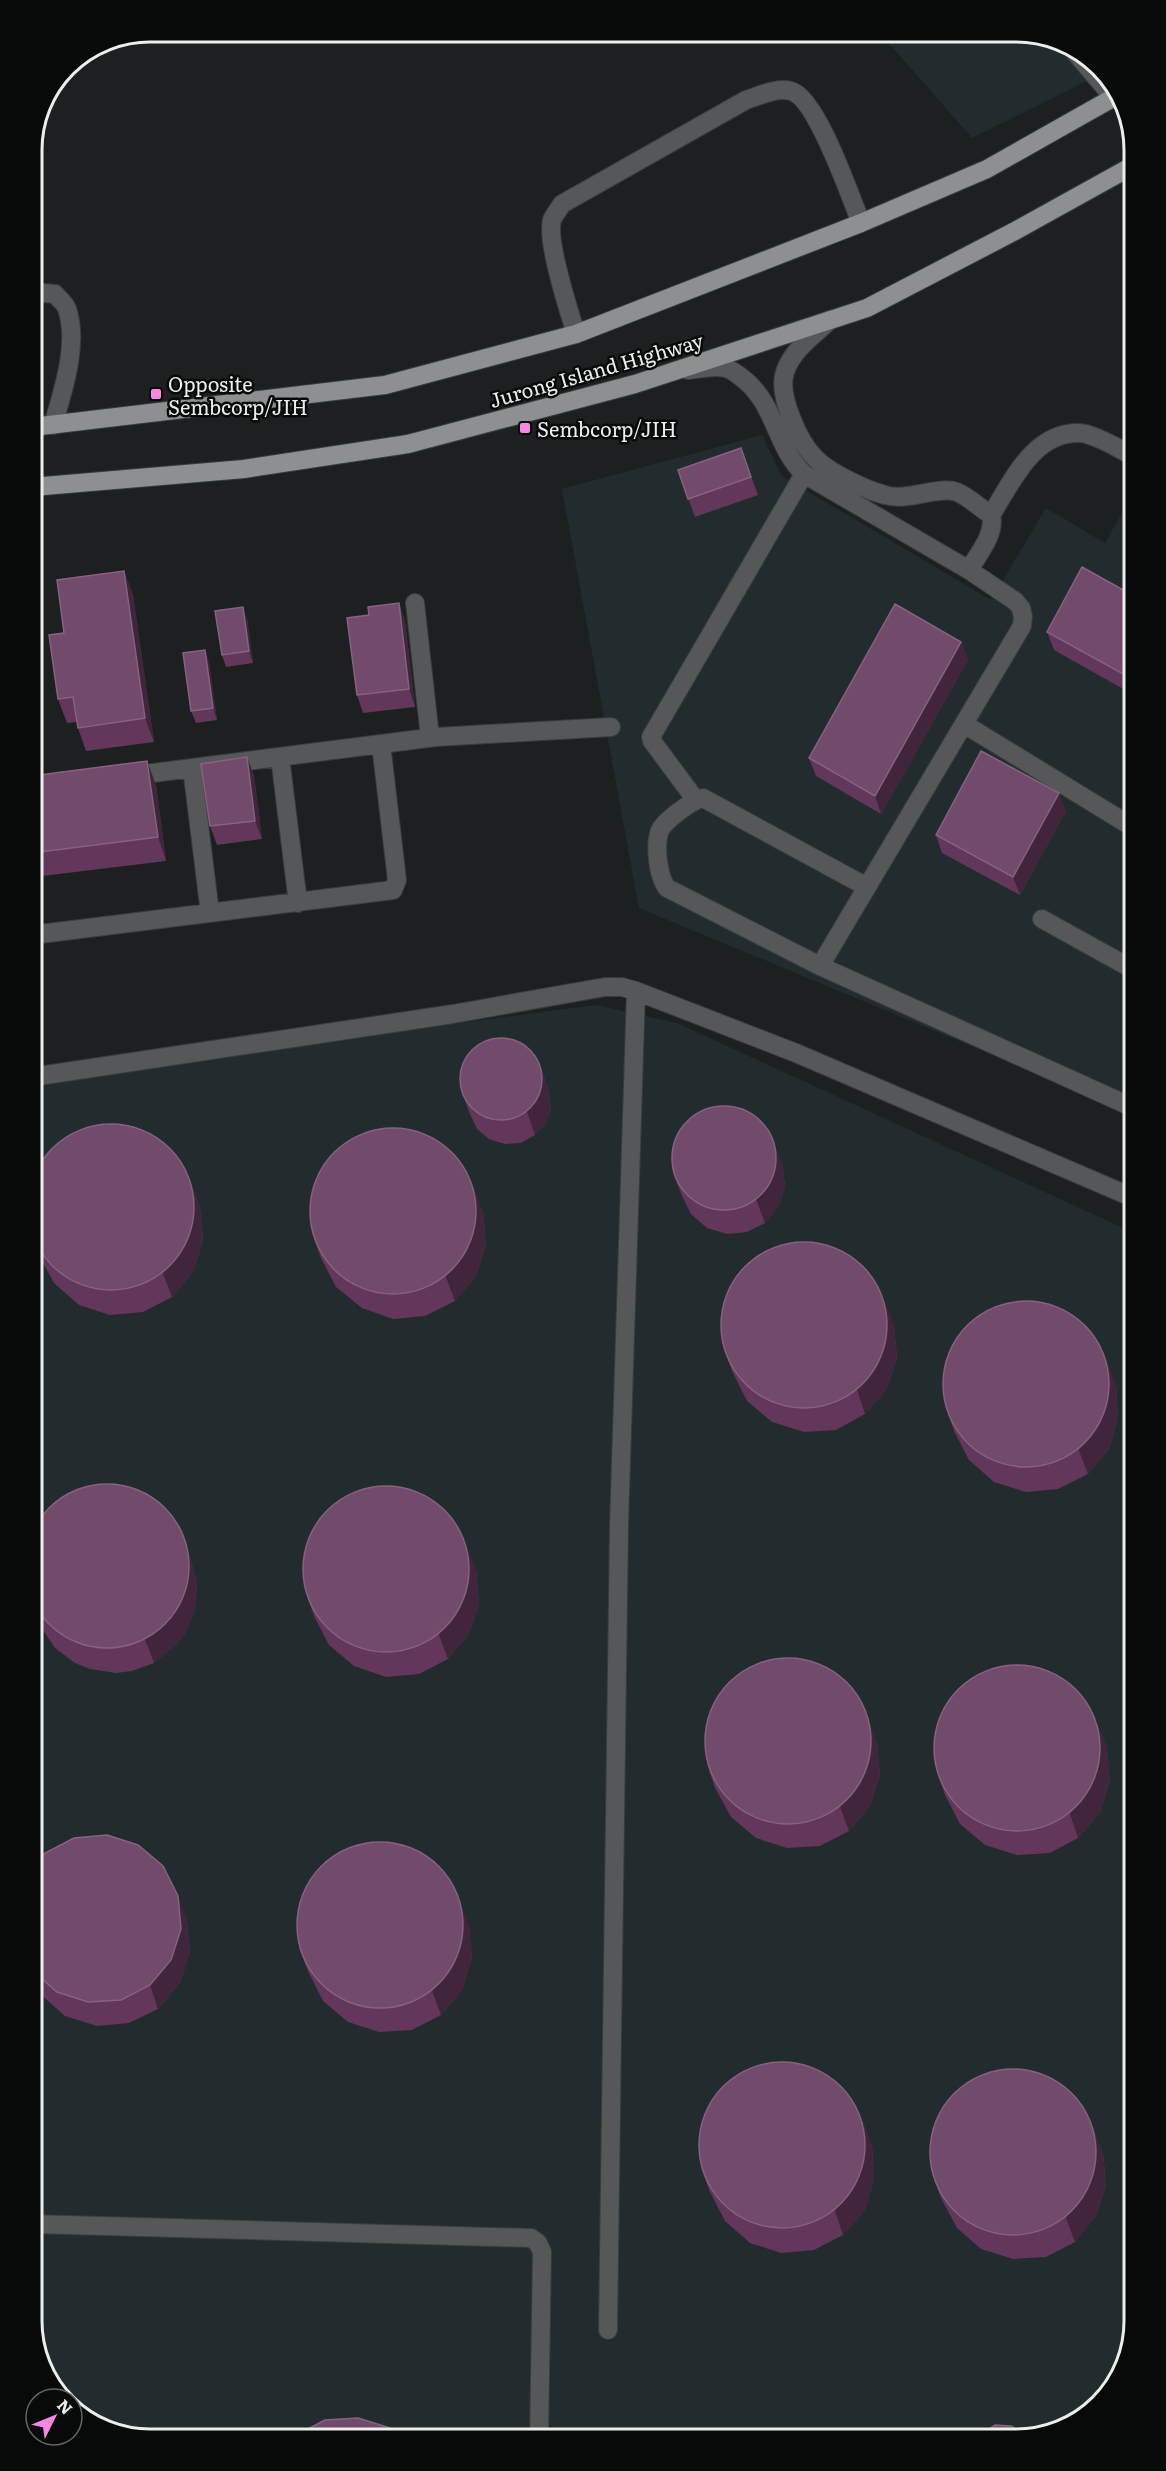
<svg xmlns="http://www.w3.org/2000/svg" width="1166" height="2471" font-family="Literata,serif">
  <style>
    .built { fill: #222c2e }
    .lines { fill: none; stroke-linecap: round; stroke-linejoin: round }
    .minor-casing { stroke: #393d3d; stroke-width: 20 }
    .major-casing { stroke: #393d3d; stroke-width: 20 }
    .minor { stroke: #565758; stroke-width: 18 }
    .major { stroke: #8c9090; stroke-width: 18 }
    .wall { fill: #63365b }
    .shaded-wall { fill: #41253d }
    .building { fill: #724a6b; stroke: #85637f; stroke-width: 1.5 }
    .poi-dot { fill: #fc86e4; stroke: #080909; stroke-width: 2 }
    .labels { text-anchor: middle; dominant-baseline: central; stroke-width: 5; stroke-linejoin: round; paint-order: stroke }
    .street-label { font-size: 20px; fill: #eceeee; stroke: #080909 }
    .poi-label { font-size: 20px; fill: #eceeee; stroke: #080909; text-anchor: start }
    .rim { fill: none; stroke: #eceeee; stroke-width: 3 }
  </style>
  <rect width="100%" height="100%" fill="#1c2020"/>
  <path class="built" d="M 879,32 L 1024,32 L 1088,56 L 1101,74 L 972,138 Z
    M 762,435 L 782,476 L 991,600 L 1046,508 L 1105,543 L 1134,491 L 1134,1118 L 1113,1105 L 639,908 L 562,489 Z
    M 596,1005 L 677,1023 L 1134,1233 L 1134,2321 L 1114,2387 L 1061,2431 L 1016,2439 L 143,2439 L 84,2419 L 72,2405 L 72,2399 L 67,2399 L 40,2366 L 32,2321 L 32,1078 Z"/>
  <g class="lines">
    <g class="minor-casing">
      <path id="minor" d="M 1073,50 L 1113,97
        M 32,292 L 55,294 C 59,299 65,303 67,309 C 79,343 63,391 53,425
        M 830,320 C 814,335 792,350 785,372 C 777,394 799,443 816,459 C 830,473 866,490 885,495 C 908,502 939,485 957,492 C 969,497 980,508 991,515 C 996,534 978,554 969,570
        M 576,334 C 569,311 546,241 552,220 C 554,215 559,209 562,204 L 746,100 C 759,96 777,87 791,91 C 817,98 850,196 861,223
        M 688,370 C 699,369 715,365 725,368 C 731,369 737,374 741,377 C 776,403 775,446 804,474 L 969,570 L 1015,601 L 1021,608 L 1023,617 L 1022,626 L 820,966
        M 991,515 C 1012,482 1033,432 1079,433 C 1093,433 1122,450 1134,457
        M 415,603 L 430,737
        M 964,724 L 1134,828
        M 280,757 L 298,903
        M 192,768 L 210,913
        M 129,776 L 436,737 L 611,727
        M 695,799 L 652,741 L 651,737 L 804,474
        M 867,887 L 703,798 C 693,800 661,822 659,833 C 655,847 658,877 667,888 L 820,966 L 1134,1108
        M 1042,919 L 1134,970
        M 32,935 L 393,890 L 397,880 L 381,744
        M 32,1077 L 453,1014 L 605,987 L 622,987 L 636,991 L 796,1053 L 1134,1198
        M 32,2224 L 531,2238 L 538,2243 L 542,2252 L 539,2439
        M 608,2330 L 619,1525 L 636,991"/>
    </g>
    <g class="major-casing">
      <path id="major" d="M 32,427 L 385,385 L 576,334 L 861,223 L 987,169 L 1118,95
        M 32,487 L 244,469 L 408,444 L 635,384 L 867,308 L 1015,231 L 1134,165"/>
    </g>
    <use href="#minor" class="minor"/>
    <use href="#major" class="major"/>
  </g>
  <path class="wall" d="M 741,448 L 758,495 L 695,517 L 678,470 Z
    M 124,571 L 133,595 L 154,742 L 86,751 L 78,728 L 77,722 L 67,723 L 58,699 L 64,633 Z
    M 1134,596 L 1134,695 L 1054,650 L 1047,632 Z
    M 399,603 L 405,621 L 415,707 L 363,713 L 357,695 Z
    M 247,619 L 253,663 L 226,667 L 222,655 Z
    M 961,642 L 968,660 L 881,814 L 816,776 L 809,758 Z
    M 205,650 L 209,663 L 217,720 L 196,723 L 191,711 Z
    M 247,757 L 254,776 L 262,839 L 217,845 L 210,826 Z
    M 32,776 L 156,785 L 166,861 L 34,877 L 32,870 Z
    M 1066,811 L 1020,895 L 942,853 L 936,835 Z
    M 541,1068 L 549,1091 L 551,1108 L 546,1123 L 535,1135 L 521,1143 L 505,1144 L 489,1139 L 477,1129 L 470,1114 L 461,1090 Z
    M 774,1144 L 783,1168 L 785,1188 L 778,1207 L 765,1223 L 747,1232 L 727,1234 L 707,1228 L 691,1214 L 682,1196 L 673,1172 Z
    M 32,1183 L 191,1184 L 200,1208 L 203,1241 L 193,1272 L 172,1297 L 143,1312 L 110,1315 L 79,1305 L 54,1283 L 38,1254 L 32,1236 Z
    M 483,1212 L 486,1245 L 476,1276 L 455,1301 L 425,1316 L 393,1319 L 362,1308 L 336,1287 L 321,1258 L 313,1234 Z
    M 894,1326 L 897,1358 L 887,1389 L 865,1414 L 836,1430 L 804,1432 L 772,1422 L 747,1401 L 732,1371 L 724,1347 Z
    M 1116,1385 L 1118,1418 L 1109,1449 L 1088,1474 L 1058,1489 L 1026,1492 L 994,1482 L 969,1460 L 954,1431 L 946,1407 Z
    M 32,1531 L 189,1553 L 197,1583 L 195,1610 L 186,1632 L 177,1644 L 154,1663 L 132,1671 L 116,1673 L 90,1669 L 75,1663 L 55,1648 L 37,1621 L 32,1606 Z
    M 476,1570 L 479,1603 L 469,1634 L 448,1659 L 419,1674 L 386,1677 L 354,1666 L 329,1645 L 314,1616 L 306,1592 Z
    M 1098,1725 L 1107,1749 L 1110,1781 L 1100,1813 L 1078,1838 L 1050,1853 L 1017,1855 L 985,1845 L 960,1824 L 945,1795 L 937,1771 Z
    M 877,1742 L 880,1775 L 870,1806 L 849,1831 L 820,1846 L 787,1848 L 756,1838 L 731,1817 L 715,1788 L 707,1764 Z
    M 32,1868 L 187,1920 L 190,1952 L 180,1983 L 158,2009 L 129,2023 L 97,2026 L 65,2016 L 40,1994 L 32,1977 Z
    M 469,1926 L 472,1958 L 462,1990 L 441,2015 L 412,2030 L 379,2032 L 348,2022 L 323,2001 L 308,1971 L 299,1948 Z
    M 863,2122 L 872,2146 L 874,2179 L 865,2210 L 843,2235 L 814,2250 L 781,2253 L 750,2243 L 725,2221 L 710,2192 L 701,2168 Z
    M 1103,2153 L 1106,2185 L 1096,2216 L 1075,2242 L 1046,2257 L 1013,2259 L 981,2249 L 957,2228 L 941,2198 L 933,2174 Z"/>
  <path class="shaded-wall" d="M 124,571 L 133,595 L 154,742 L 145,718 Z
    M 399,603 L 405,621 L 415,707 L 409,689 Z
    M 243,607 L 247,619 L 253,663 L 249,651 Z
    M 961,642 L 968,660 L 881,814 L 875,796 Z
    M 205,650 L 209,663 L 217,720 L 213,708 Z
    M 247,757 L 254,776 L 262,839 L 255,821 Z
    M 147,761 L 156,785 L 166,861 L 158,837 Z
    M 1059,793 L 1066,811 L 1020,895 L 1013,877 Z
    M 541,1068 L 549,1091 L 551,1108 L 546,1123 L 535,1135 L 527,1112 Z
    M 774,1144 L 783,1168 L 785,1188 L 778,1207 L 765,1223 L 756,1199 Z
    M 191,1184 L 200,1208 L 203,1241 L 193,1272 L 172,1297 L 163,1274 Z
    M 474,1188 L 483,1212 L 486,1245 L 476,1276 L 455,1301 L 446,1277 Z
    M 885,1302 L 894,1326 L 897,1358 L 887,1389 L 865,1414 L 857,1390 Z
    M 1107,1361 L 1116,1385 L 1118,1418 L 1109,1449 L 1088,1474 L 1079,1451 Z
    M 180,1529 L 189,1553 L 197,1583 L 195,1610 L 186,1632 L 177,1644 L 154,1663 L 145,1639 Z
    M 467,1546 L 476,1570 L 479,1603 L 469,1634 L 448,1659 L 439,1635 Z
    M 868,1718 L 877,1742 L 880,1775 L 870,1806 L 849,1831 L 840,1807 Z
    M 1098,1725 L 1107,1749 L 1110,1781 L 1100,1813 L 1078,1838 L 1070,1814 Z
    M 178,1896 L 187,1920 L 190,1952 L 180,1983 L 158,2009 L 150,1985 Z
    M 460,1902 L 469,1926 L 472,1958 L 462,1990 L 441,2015 L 432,1991 Z
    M 863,2122 L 872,2146 L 874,2179 L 865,2210 L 843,2235 L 835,2211 Z
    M 1094,2129 L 1103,2153 L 1106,2185 L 1096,2216 L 1075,2242 L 1066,2218 Z"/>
  <path class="building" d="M 741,448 L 751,477 L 688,499 L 678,470 Z
    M 1082,567 L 1134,596 L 1134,680 L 1047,632 Z
    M 124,571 L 145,718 L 78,728 L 73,697 L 58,699 L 49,635 L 64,633 L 57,580 Z
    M 399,603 L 409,689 L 357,695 L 347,618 L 369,615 L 368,607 Z
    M 895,604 L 961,642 L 875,796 L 809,758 Z
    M 243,607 L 249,651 L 222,655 L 215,611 Z
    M 205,650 L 213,708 L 191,711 L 183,653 Z
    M 981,751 L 1059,793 L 1013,877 L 936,835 Z
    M 247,757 L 255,821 L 210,826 L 201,764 Z
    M 147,761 L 158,837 L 32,853 L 32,776 Z
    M460 1079a41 41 0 1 1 82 0a41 41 0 1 1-82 0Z
    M672 1158a52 52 0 1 1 104 0a52 52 0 1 1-104 0Z
    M28 1207a83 83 0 1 1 166 0a83 83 0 1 1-166 0Z
    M310 1211a83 83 0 1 1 166 0a83 83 0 1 1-166 0Z
    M721 1325a83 83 0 1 1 166 0a83 83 0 1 1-166 0Z
    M943 1384a83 83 0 1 1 166 0a83 83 0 1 1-166 0Z
    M25 1566a82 82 0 1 1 164 0a82 82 0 1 1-164 0Z
    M303 1569a83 83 0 1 1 166 0a83 83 0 1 1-166 0Z
    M705 1741a83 83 0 1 1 166 0a83 83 0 1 1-166 0Z
    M934 1748a83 83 0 1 1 166 0a83 83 0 1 1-166 0Z
    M 107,1835 L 138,1845 L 163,1866 L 178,1896 L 181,1929 L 171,1960 L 150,1985 L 121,2000 L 88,2002 L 57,1992 L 32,1970 L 32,1868 L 45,1853 L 74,1838 Z
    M297 1925a83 83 0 1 1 166 0a83 83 0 1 1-166 0Z
    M699 2145a83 83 0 1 1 166 0a83 83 0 1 1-166 0Z
    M930 2152a83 83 0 1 1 166 0a83 83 0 1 1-166 0Z
    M 76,2410 L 106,2420 L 120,2432 L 84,2419 Z
    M 358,2418 L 390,2428 L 403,2439 L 293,2439 L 296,2435 L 325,2420 Z
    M 995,2425 L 1011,2426 L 1018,2430 L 1022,2438 L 1016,2439 L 980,2439 L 982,2434 Z
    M 916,2430 L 932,2431 L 941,2439 L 902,2439 Z"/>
  <g class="poi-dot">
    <rect x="150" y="388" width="12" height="12" rx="3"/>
    <rect x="519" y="422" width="12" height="12" rx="3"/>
  </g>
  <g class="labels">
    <g class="street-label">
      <text transform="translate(596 369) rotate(-16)">Jurong Island Highway</text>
    </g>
    <g class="poi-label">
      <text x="168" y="383">Opposite<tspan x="168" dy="23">Sembcorp/JIH</tspan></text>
      <text x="537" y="428">Sembcorp/JIH</text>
    </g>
  </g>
  <path d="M0 0H1166V2471H0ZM150 42H1016A108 108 0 0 1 1124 150V2321A108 108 0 0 1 1016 2429H150A108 108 0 0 1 42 2321V150A108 108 0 0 1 150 42Z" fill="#080909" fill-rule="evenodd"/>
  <path class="rim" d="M150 42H1016A108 108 0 0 1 1124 150V2321A108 108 0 0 1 1016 2429H150A108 108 0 0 1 42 2321V150A108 108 0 0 1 150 42Z"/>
  <g transform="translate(54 2417) rotate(47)"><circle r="28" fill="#080909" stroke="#636565" stroke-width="1.5"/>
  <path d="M0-4.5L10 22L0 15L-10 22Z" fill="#fc86e4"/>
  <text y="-9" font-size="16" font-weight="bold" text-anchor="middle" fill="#eceeee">N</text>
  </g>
</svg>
